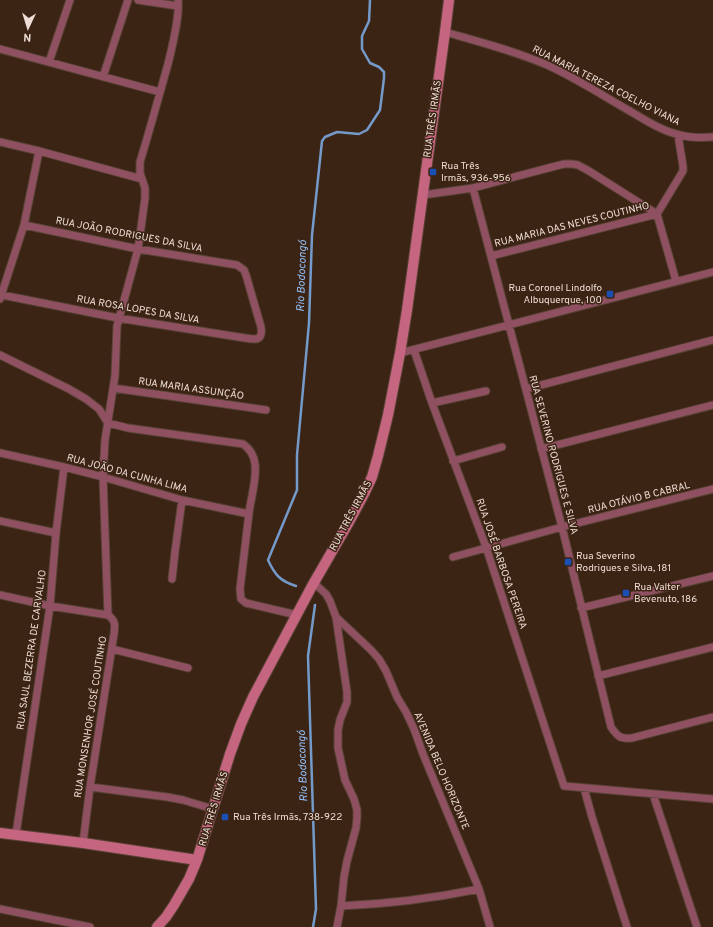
<svg xmlns="http://www.w3.org/2000/svg" width="713" height="927" font-family="Overpass,sans-serif">
  <style>
    .lines { fill: none; stroke-linecap: round; stroke-linejoin: round }
    .stream { stroke: #749aca; stroke-width: 2.5 }
    .street-casing { stroke: #584234; stroke-width: 9 }
    .secondary-casing { stroke: #584234; stroke-width: 12 }
    .street { stroke: #8f5161; stroke-width: 7 }
    .secondary { stroke: #c66580; stroke-width: 10 }
    .transit-dot { fill: #1a4fb4; stroke: #3c2415; stroke-width: 1.5 }
    .labels { text-anchor: middle; dominant-baseline: central; stroke-width: 3; stroke-linejoin: round; paint-order: stroke }
    .street-label { font-size: 10px; fill: #eeddd4; stroke: #3c2415 }
    .poi-label { font-size: 10px; fill: #eeddd4; stroke: #3c2415; text-anchor: start }
    .water-label { font-size: 11px; font-style: italic; fill: #93c2fa; stroke: #3c2415 }
  </style>
  <rect width="100%" height="100%" fill="#3c2415"/>
  <g class="lines">
    <path class="stream" d="M 296,586 C 280,581 275,575 268,560 L 297,490 L 297,455 L 309,323 L 312,235 L 322,141 L 325,137 L 337,132 L 359,134 L 367,130 L 380,110 L 384,78 L 384,72 L 379,67 L 370,63 L 362,49 L 362,36 L 369,21 L 370,0
      M 313,927 L 316,909 L 308,656 L 315,605"/>
    <g class="street-casing">
      <path id="street" d="M 138,0 L 178,6
        M 445,32 C 480,42 515,51 547,65 C 574,77 602,95 628,110 C 644,119 661,131 680,135 C 691,138 701,138 713,137
        M 0,49 L 160,92
        M 49,62 L 70,0
        M 103,77 L 128,0
        M 0,142 L 39,151 L 142,179
        M 473,188 L 562,527 L 611,727 C 618,737 620,739 632,738 L 713,717
        M 423,195 L 473,188 L 552,167 L 564,164 L 572,164 L 578,165 L 589,171 L 657,214 L 676,281
        M 491,256 L 657,214 L 683,171 L 683,166 L 678,135
        M 2,295 L 118,318 L 245,338 C 256,340 263,341 261,327 L 246,275 L 244,270 L 237,265 L 138,249 L 24,225
        M 0,299 L 24,225 L 39,151
        M 414,350 L 432,403 L 486,547 L 564,786 L 713,799
        M 400,353 L 713,272
        M 0,355 L 69,389 L 86,399 L 99,409 L 108,423 L 128,428 L 243,444 C 250,449 254,455 255,464 C 257,479 251,497 249,513 C 246,538 243,563 240,589 L 241,599 L 246,603 L 297,615
        M 113,388 L 266,410
        M 526,389 L 713,340
        M 432,403 L 486,391
        M 541,449 L 713,405
        M 0,453 L 64,467 L 103,477 L 182,500 L 249,514
        M 453,461 L 502,447
        M 0,521 L 56,533
        M 453,557 L 562,527 L 713,489
        M 172,579 L 175,552 L 182,500
        M 314,583 L 326,594 L 330,601 L 336,617 L 347,692 L 347,702 L 340,720 L 338,730 L 338,748 L 345,780 L 354,799 L 357,810 L 357,818 L 356,828 L 347,861 L 344,877 L 341,906 L 337,927
        M 0,595 L 50,606 L 108,615
        M 581,608 L 713,576
        M 336,617 L 371,650 L 379,659 L 386,671 L 397,697 L 406,712 L 414,729 L 423,754 L 479,889 L 490,927
        M 112,649 L 188,668
        M 598,676 L 713,647
        M 90,787 L 167,797 L 183,800 L 213,809
        M 584,788 L 592,817 L 627,927
        M 653,794 L 697,927
        M 16,834 L 50,606 L 56,533 L 64,467
        M 83,843 L 90,787 L 114,634 C 115,625 116,621 108,615 L 103,477 L 105,440 L 115,376 L 117,326 L 138,249 L 141,228 L 145,198 L 145,188 L 140,173 L 140,162 C 150,129 159,96 168,64 C 172,47 180,17 178,0
        M 341,906 C 386,904 435,898 479,889
        M 0,909 L 90,927"/>
    </g>
    <g class="secondary-casing">
      <path id="secondary" d="M 0,833 L 83,843 L 197,860
        M 157,927 L 166,917 L 174,905 L 189,879 L 197,860 L 230,754 L 241,724 L 253,697 L 312,586 L 349,522 L 364,494 L 372,477 L 378,456 L 388,415 L 400,353 L 407,310 L 445,32 L 449,0"/>
    </g>
    <use href="#street" class="street"/>
    <use href="#secondary" class="secondary"/>
  </g>
  <g class="transit-dot">
    <rect x="429" y="168" width="8" height="8" rx="2"/>
    <rect x="606" y="290" width="8" height="8" rx="2"/>
    <rect x="564" y="558" width="8" height="8" rx="2"/>
    <rect x="622" y="589" width="8" height="8" rx="2"/>
    <rect x="221" y="813" width="8" height="8" rx="2"/>
  </g>
  <g class="labels">
    <g class="street-label">
      <text transform="translate(606 86) rotate(27)">RUA MARIA TEREZA COELHO VIANA</text>
      <text transform="translate(433 119) rotate(-82)">RUA TRÊS IRMÃS</text>
      <text transform="translate(572 225) rotate(-14)">RUA MARIA DAS NEVES COUTINHO</text>
      <text transform="translate(129 235) rotate(11)">RUA JOÃO RODRIGUES DA SILVA</text>
      <text transform="translate(138 310) rotate(10)">RUA ROSA LOPES DA SILVA</text>
      <text transform="translate(191 389) rotate(8)">RUA MARIA ASSUNÇÃO</text>
      <text transform="translate(553 455) rotate(75)">RUA SEVERINO RODRIGUES E SILVA</text>
      <text transform="translate(127 474) rotate(15)">RUA JOÃO DA CUNHA LIMA</text>
      <text transform="translate(639 498) rotate(-14)">RUA OTÁVIO B CABRAL</text>
      <text transform="translate(351 516) rotate(-62)">RUA TRÊS IRMÃS</text>
      <text transform="translate(501 564) rotate(71)">RUA JOSÉ BARBOSA PEREIRA</text>
      <text transform="translate(32 650) rotate(-82)">RUA SAUL BEZERRA DE CARVALHO</text>
      <text transform="translate(91 717) rotate(-81)">RUA MONSENHOR JOSÉ COUTINHO</text>
      <text transform="translate(441 771) rotate(67)">AVENIDA BELO HORIZONTE</text>
      <text transform="translate(214 809) rotate(-73)">RUA TRÊS IRMÃS</text>
    </g>
    <g class="poi-label">
      <text x="441" y="166">Rua Três<tspan x="441" dy="12">Irmãs, 936-956</tspan></text>
      <text x="602" y="288" text-anchor="end">Rua Coronel Lindolfo<tspan x="602" dy="12">Albuquerque, 100</tspan></text>
      <text x="576" y="556">Rua Severino<tspan x="576" dy="12">Rodrigues e Silva, 181</tspan></text>
      <text x="634" y="587">Rua Valter<tspan x="634" dy="12">Bevenuto, 186</tspan></text>
      <text x="233" y="817">Rua Três Irmãs, 738-922</text>
    </g>
    <g class="water-label">
      <text transform="translate(302 276) rotate(-88)">Rio Bodocongó</text>
      <text transform="translate(303 766) rotate(-92)">Rio Bodocongó</text>
    </g>
  </g>
  <g transform="translate(28 28) rotate(184)" stroke="#3c2415" stroke-width="3" paint-order="stroke">
  <path d="M0-3L7 15L0 10L-7 15Z" fill="#eeddd4"/>
  <text y="-6" font-size="11" font-weight="bold" text-anchor="middle" fill="#eeddd4">N</text>
  </g>
</svg>
